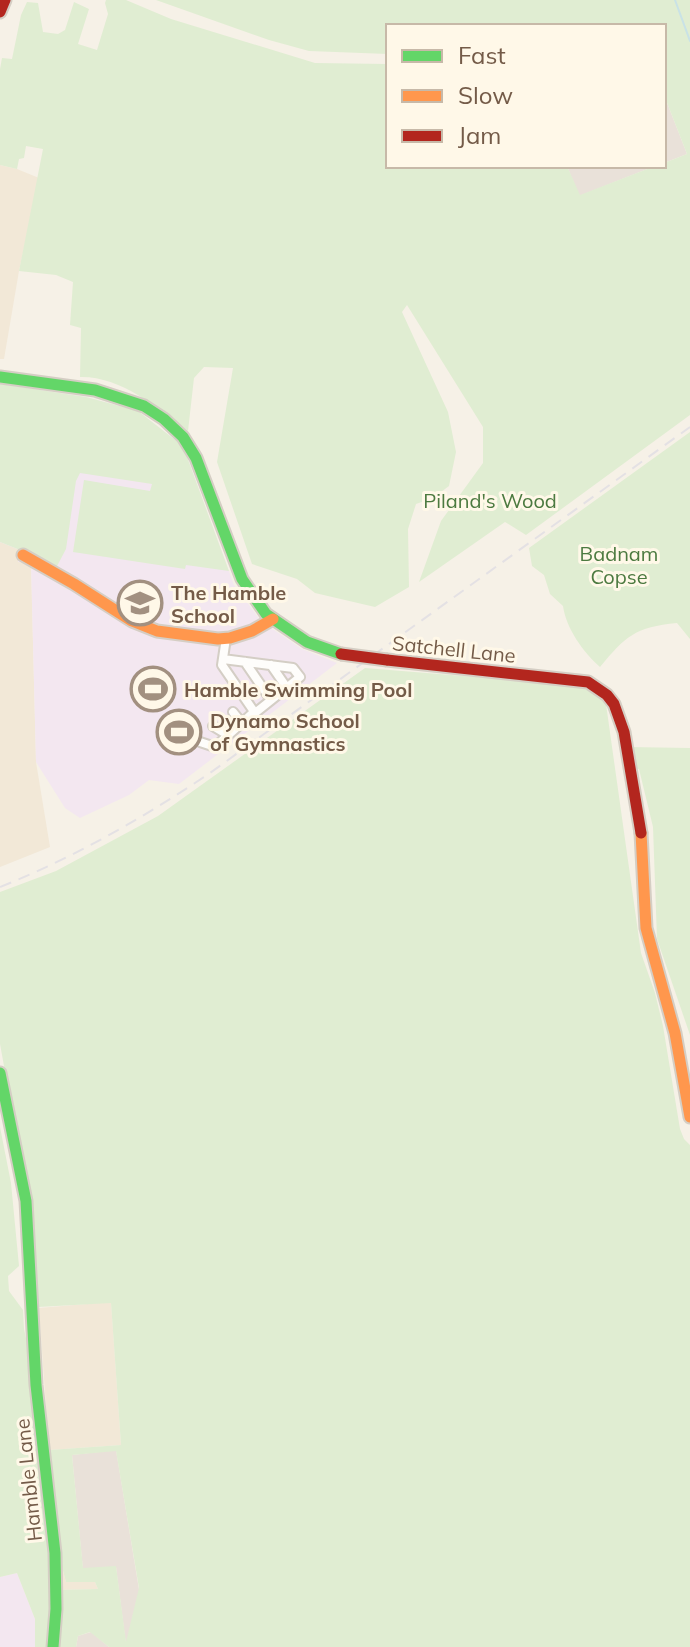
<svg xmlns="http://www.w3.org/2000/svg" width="690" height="1647" font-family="Mulish,sans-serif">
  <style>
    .residential { fill: #f2e8d7 }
    .industrial { fill: #e9e1d9 }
    .education { fill: #f3e7f0 }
    .green { fill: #e0edd2; fill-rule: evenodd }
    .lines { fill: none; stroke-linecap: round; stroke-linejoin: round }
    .stream { stroke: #c9e2e6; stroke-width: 2 }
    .street-casing { stroke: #d4cec5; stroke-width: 12 }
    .fast-casing { stroke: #d5cec4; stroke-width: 15 }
    .slow-casing { stroke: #d5cec4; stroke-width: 15 }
    .jam-casing { stroke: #d5cec4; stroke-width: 15 }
    .street { stroke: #fefdfb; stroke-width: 8 }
    .fast { stroke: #63d668; stroke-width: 11 }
    .slow { stroke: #ff974d; stroke-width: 11 }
    .jam { stroke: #b3261e; stroke-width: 11 }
    .rail { stroke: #e4e1e4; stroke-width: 2; stroke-dasharray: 12 8; stroke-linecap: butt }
    .jam-bridge-casing { stroke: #d5cec4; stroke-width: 15; stroke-linecap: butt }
    .jam-bridge { stroke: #b3261e; stroke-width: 11 }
    .labels { text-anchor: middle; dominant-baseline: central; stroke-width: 6; stroke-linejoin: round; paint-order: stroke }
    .park-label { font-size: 20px; fill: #4c7a40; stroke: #fff8e8 }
    .poi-label { font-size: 20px; font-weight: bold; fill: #745b48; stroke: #fff8e8; text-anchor: start }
    .street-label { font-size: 20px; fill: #745b48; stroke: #fff8e8 }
  </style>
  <rect width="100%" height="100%" fill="#f6f1e7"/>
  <path class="residential" d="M 0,165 L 17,169 L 39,178 L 19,271 L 4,359 L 0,359 Z
    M 0,542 L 20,550 L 31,564 L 36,762 L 50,847 L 0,867 Z
    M 111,1302 L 121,1445 L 49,1450 L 39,1308 Z
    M 61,1563 L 66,1582 L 95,1582 L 98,1589 L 55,1590 Z"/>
  <path class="industrial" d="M 664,95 L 687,154 L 664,163 Z
    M 567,166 L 655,166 L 579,196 Z
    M 116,1450 L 148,1644 L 126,1645 L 116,1567 L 83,1570 L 72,1455 Z
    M 91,1632 L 109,1647 L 76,1647 L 78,1636 Z"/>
  <path class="education" d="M 0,384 L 86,397 L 138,411 L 183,446 L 234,585 L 261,621 L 302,649 L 337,663 L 179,784 L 149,780 L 129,795 L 80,818 L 65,808 L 36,762 L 31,564 L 18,562 L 20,550 L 0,542 Z
    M 17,1573 L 35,1619 L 35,1647 L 0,1647 L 0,1577 Z"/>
  <path class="green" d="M 106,0 L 126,0 L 171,19 L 315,63 L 388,64 L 388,166 L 567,166 L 580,195 L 655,166 L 664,166 L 664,163 L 687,154 L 664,95 L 664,26 L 388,26 L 388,54 L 309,51 L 269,40 L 156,0 L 690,0 L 690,415 L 526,535 L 505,522 L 419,582 L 441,521 L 483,463 L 483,427 L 407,305 L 402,312 L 448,412 L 456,452 L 449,486 L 433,498 L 416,504 L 408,529 L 409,587 L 375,607 L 315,593 L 297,579 L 252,564 L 217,462 L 233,368 L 204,367 L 194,378 L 188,431 C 158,407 119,376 80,377 L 81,328 L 70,325 L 73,282 L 56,275 L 19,271 L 43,149 L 26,146 L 24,158 L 19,159 L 17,169 L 0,165 L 0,69 L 2,58 L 12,59 L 21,15 L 27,2 L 38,3 L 43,32 L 58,34 L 65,30 L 74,2 L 89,9 L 78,44 L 97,50 L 108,14 L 105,3 Z
    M 0,384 L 86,397 L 138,411 L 183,446 L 229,571 L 186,565 L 185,569 L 73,552 L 84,480 L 150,491 L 152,484 L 80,473 L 76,481 L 66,549 L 56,568 L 20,550 L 0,542 Z
    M 690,432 L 690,639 L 677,623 C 635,627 626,636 600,667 C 583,652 566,628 563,606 L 550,594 L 544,575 L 532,566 L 529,548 Z
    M 365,668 L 587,686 L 599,694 L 606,704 L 641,953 L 655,993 L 663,1026 L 680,1129 L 684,1139 L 690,1145 L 690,1647 L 109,1647 L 90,1632 L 78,1636 L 76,1647 L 35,1647 L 35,1619 L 17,1573 L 0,1577 L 0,1127 L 11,1183 L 19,1266 L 8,1276 L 9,1291 L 23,1310 L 24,1329 L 49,1450 L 121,1445 L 111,1303 L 38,1307 L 36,1259 L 26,1187 L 0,1044 L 0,892 L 56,871 L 158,816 ZM 116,1451 L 139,1588 L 126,1642 L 116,1566 L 83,1568 L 72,1455 ZM 61,1563 L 66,1582 L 95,1582 L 98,1589 L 55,1590 Z
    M 628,747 L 690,748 L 690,1035 L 657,939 L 653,827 L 639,769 L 629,767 Z"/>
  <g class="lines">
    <path class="stream" d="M 675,0 L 690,41"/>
    <g class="street-casing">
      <path id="street" d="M 223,659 L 293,668 L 300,677 L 255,713 L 222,665 L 226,638
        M 245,662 L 271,700
        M 271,665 L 287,688
        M 233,712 L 242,723
        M 213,726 L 228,735
        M 200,742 L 215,747 L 254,712"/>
    </g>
    <g class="fast-casing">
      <path id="fast" d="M 0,377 L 95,390 L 144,406 L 164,419 L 183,437 L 196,458 L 242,579 L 266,614 L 307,642 L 341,654
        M 0,1073 L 26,1201 L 36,1385 L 55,1553 L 56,1609 L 53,1647"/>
    </g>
    <g class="slow-casing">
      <path id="slow" d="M 23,555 L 74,584 L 132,621 L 157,631 L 218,639 L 230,638 L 252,631 L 273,619
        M 641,833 L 646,928 L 675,1033 L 690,1117"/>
    </g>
    <g class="jam-casing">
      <path id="jam" d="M 0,12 L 5,0
        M 387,660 L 588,682 L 607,695 L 614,704 L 624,732 L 641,833"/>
    </g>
    <use href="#street" class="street"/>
    <use href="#fast" class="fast"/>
    <use href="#slow" class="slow"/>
    <use href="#jam" class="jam"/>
    <path class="rail" d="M 0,887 C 75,857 143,818 210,773 L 690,427"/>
    <g class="jam-bridge-casing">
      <path id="jam-bridge" d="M 341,654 L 387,660"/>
    </g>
    <use href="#jam-bridge" class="jam-bridge"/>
  </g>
  <defs>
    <g id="school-ring" transform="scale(2.3)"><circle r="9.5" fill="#fff8e8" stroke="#a29080" stroke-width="1.5"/><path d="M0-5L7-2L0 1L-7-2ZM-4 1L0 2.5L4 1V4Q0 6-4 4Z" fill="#a29080"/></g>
    <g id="stadium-ring" transform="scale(2.3)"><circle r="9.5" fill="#fff8e8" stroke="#a29080" stroke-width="1.5"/><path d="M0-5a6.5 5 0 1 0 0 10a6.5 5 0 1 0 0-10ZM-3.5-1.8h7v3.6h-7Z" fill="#a29080"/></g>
  </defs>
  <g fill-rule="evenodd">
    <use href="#school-ring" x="140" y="603"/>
    <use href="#stadium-ring" x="153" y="689"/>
    <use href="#stadium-ring" x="179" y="732"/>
  </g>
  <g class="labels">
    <g class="park-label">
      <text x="490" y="500">Piland's Wood</text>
      <text x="619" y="553">Badnam<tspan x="619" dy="23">Copse</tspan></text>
    </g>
    <g class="poi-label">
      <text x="171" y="592">The Hamble<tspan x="171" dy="23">School</tspan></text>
      <text x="184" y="689">Hamble Swimming Pool</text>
      <text x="210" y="720">Dynamo School<tspan x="210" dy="23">of Gymnastics</tspan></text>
    </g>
    <g class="street-label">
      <text transform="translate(454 649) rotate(6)">Satchell Lane</text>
      <text transform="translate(28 1480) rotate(-96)">Hamble Lane</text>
    </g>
  </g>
  <rect x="386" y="24" width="280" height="144" fill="#fff8e8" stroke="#c7b9a8" stroke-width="2"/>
  <rect x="402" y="50" width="40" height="12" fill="#63d668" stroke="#c7b9a8" stroke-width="2"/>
  <text x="458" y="64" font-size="24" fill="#745b48">Fast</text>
  <rect x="402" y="90" width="40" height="12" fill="#ff974d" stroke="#c7b9a8" stroke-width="2"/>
  <text x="458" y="104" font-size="24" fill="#745b48">Slow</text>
  <rect x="402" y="130" width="40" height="12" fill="#b3261e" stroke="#c7b9a8" stroke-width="2"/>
  <text x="458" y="144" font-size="24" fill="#745b48">Jam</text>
</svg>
